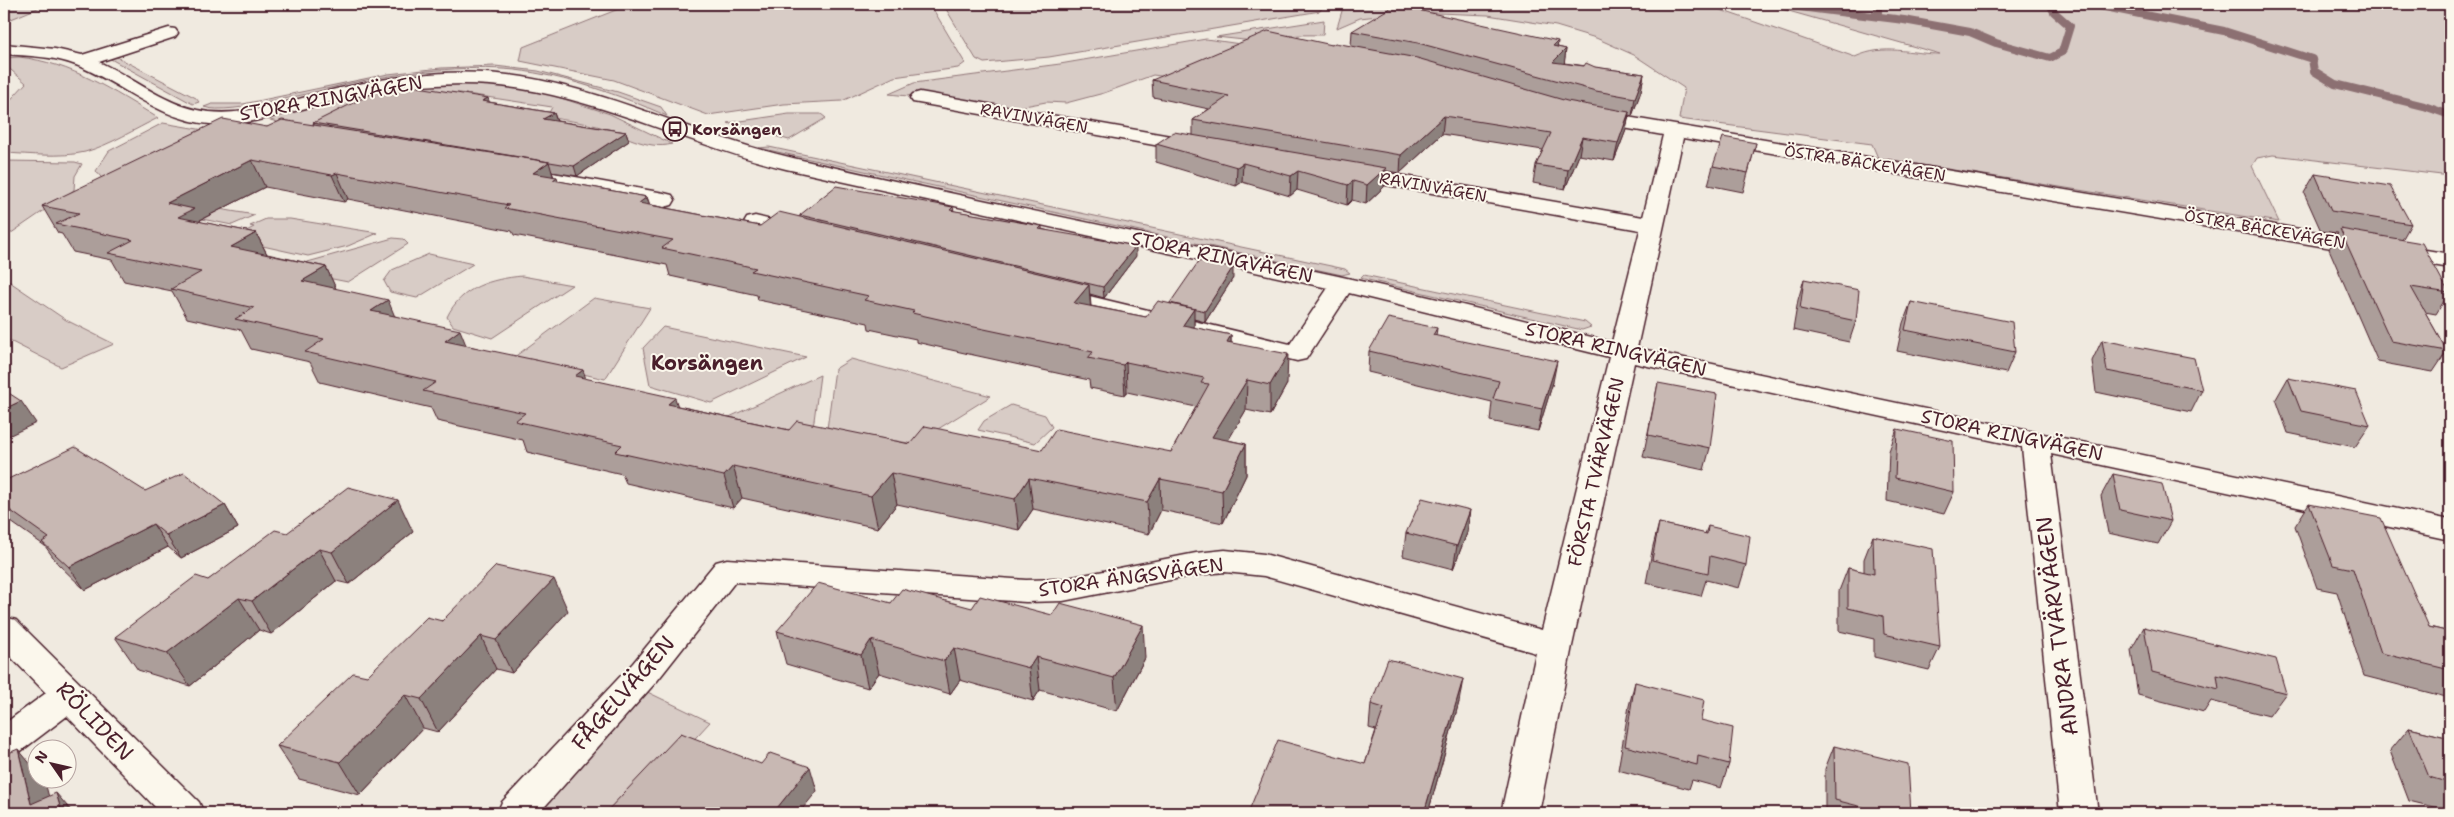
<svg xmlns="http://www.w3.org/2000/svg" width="2454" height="817" font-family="'Shantell Sans',sans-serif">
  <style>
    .green { fill: #d8ccc6; stroke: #917678 }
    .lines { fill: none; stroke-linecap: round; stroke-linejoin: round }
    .stream { stroke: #8c6f72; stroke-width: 8 }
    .street-casing { stroke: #4a1f2b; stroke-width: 3 }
    .street { fill: #fbf7ec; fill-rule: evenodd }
    .wall { fill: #ac9e9a; stroke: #4a1f2b; fill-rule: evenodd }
    .shaded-wall { fill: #8c817d; stroke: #4a1f2b }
    .building { fill: #c8b8b3; stroke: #4a1f2b; fill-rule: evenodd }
    .labels { text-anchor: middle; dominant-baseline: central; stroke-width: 4; stroke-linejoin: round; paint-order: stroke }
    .far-street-label { font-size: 16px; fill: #4a1f2b; stroke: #fbf7ec }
    .far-poi-label { font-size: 16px; font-weight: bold; fill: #4a1f2b; stroke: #fbf7ec; text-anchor: start }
    .street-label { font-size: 19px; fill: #4a1f2b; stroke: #fbf7ec }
    .neighbourhood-label { font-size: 20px; font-weight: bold; fill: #4a1f2b; stroke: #fbf7ec }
    .near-street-label { font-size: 22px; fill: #4a1f2b; stroke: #fbf7ec }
  </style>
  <rect width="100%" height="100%" fill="#f0eae0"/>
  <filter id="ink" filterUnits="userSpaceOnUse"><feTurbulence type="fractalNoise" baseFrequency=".02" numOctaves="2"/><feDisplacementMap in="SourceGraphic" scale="10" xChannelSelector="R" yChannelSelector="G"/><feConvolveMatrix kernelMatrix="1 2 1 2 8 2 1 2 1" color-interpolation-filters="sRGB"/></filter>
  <g filter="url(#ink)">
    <path class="green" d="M 4,4 L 43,4 L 45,5 L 4,22 Z
      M 631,4 L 930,4 L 965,63 L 958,68 L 894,77 L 842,101 L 784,104 L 708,115 L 614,80 L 520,61 L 523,47 Z
      M 943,4 L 1325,4 L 1320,11 L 1049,57 L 984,63 L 976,59 Z
      M 1344,4 L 1687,4 L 1715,8 L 1855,57 C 1886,43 1909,54 1940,54 L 1764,4 L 2450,4 L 2450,176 L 2273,155 L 2257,158 L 2252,166 L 2279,222 L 1878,158 L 1872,144 L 1679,119 L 1684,88 L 1634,55 L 1596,38 L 1556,26 L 1488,15 L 1413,12 L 1360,18 L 1337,28 Z
      M 1324,20 L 1323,35 C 1306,35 1287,33 1272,43 L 1216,37 Z
      M 1206,39 L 1247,45 L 1190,80 L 1153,75 L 1104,93 L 1066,103 L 1046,102 L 1008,109 L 914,94 L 908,96 L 889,94 L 914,83 L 1060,64 Z
      M 115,56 L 196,98 L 199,102 L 193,104 L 107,57 Z
      M 19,57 C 72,63 113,91 158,118 C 135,129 110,145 85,152 C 60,158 30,154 4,153 L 4,107 L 26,83 L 4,64 L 4,58 Z
      M 495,66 L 538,71 L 618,92 L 661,107 L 667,116 C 620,95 566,76 515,70 C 463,65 407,72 356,82 C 325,88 229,117 204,107 L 212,104 L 243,104 L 388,74 L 441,68 Z
      M 441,82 L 527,87 L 610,114 L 672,144 C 648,151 620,133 597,126 C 581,122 564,120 547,117 L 552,107 L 460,93 L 400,91 L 321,128 L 297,128 L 267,119 L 271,114 L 323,100 Z
      M 789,114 L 821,114 L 826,118 L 789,140 L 727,123 Z
      M 163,123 L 239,136 L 105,182 L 96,171 L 109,151 Z
      M 769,147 L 1345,269 L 1350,273 L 1342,275 L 759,148 Z
      M 4,161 L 75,162 L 82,164 L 75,176 L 74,190 L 4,238 Z
      M 189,204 L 255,215 L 232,225 L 177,214 Z
      M 266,219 L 290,219 L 378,233 L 348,246 L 308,256 L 231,239 L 254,227 L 250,226 Z
      M 393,238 L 403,239 L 408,244 L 348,282 L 302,273 L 297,265 Z
      M 429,254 L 473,264 L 417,298 L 390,292 L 384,281 L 392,270 Z
      M 1364,275 L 1585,322 L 1591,327 L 1582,330 L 1364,279 L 1361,278 Z
      M 522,276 L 572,285 L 492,338 L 453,326 L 447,317 C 461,287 491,279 522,276 Z
      M 4,278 L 66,320 L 114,344 L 61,367 L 4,338 Z
      M 594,298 L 650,308 L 605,379 L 513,358 Z
      M 663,327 L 806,357 L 711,403 L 650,385 L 643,348 Z
      M 851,359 L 991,396 L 914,444 L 827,429 L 835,369 Z
      M 820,375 L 813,428 L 790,437 L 725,419 Z
      M 1011,405 L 1045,415 L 1052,427 L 1035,443 L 978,430 L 984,421 Z
      M 637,687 L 710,722 L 626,813 L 524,813 Z"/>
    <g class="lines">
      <path class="stream" d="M 1775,4 L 1904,20 L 1970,32 L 1996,43 L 2050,58 L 2062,52 L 2070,26 L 2054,12 L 2050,4
        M 1878,4 L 1878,17
        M 2090,4 L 2224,31 L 2312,59 L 2314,71 L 2335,84 L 2424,106 L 2450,115"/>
      <g class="street-casing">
        <path id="street" d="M 169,28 L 175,29 L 178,33 L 175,37 L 99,62 C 132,77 161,102 197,110 C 242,120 293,99 336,89 C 397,75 460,67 523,77 C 616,93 701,137 793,158 C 974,200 1156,236 1338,276 C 1430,296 1521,320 1612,342 L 1640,230 L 1347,178 L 1340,176 L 1336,172 L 1340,168 L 1347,166 L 1643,217 L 1663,135 L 1584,121 L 1581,117 L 1584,113 L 1591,111 L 2450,254 L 2450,268 L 1683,138 L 1637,348 L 2450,520 L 2450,540 L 2051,454 L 2098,813 L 2060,813 L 2022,447 L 1634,363 L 1572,646 L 1539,813 L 1501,813 L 1536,653 L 1264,576 L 1225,572 L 1196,575 L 1063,601 L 1026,602 L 735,582 L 657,681 L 539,813 L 497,813 L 502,802 L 633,663 L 716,562 L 727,559 L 1026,580 L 1063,579 L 1196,553 L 1225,550 L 1264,554 L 1542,630 L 1609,357 L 1349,293 L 1306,359 L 1297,361 L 1056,302 L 1047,300 L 1044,295 L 1047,290 L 1056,288 L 1290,344 L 1328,288 L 786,169 C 679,143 576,84 464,84 C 413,84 363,94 314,106 C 281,114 245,127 210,124 C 159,120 122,83 76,65 C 53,56 28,56 4,54 L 4,44 L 55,49 L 82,55 Z
          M 920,92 L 1199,141 L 1206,143 L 1209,147 L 1206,151 L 1199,153 L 913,102 L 910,98 L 913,94 Z
          M 520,167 L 664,193 L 672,195 L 675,200 L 672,205 L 664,207 L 513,177 L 509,173 L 513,169 Z
          M 755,216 L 805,228 L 808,233 L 805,238 L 797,240 L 747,228 L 744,223 L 747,218 Z
          M 4,617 L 16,620 L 199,802 L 204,813 L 161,813 L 67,716 L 17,754 L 4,758 L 4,724 L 46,693 L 4,650 Z"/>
      </g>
      <use href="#street" class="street"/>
    </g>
    <path class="wall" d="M 1352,31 L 1557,47 L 1566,49 L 1564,63 L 1644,74 L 1641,91 L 1632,116 L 1629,115 L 1626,130 L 1614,161 L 1579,155 L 1565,189 L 1533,183 L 1536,165 L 1543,150 L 1442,134 L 1400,173 L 1386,171 L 1384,187 L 1366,204 L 1352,200 L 1347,205 L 1297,190 L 1290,196 L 1242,182 L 1236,186 L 1156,162 L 1156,144 L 1193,135 L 1193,120 L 1209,109 L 1153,97 L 1152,80 L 1332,45 L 1351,46 Z
      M 489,102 L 554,113 L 557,121 L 626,132 L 629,141 L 577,176 L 552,172 L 554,177 L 558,181 L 647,197 L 650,205 L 760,226 L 800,217 L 800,215 L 953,207 L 954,211 L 1042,226 L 1042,229 L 1136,256 L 1104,298 L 1090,294 L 1091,306 L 1146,317 L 1170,303 L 1233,278 L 1205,322 L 1194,319 L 1194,328 L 1231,335 L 1231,342 L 1287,384 L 1270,415 L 1246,410 L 1228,440 L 1246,444 L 1246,475 L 1223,523 L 1161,510 L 1149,534 L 1033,509 L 1019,530 L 897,504 L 878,528 L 742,498 L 733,508 L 626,483 L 622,474 L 527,452 L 523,440 L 437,421 L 431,408 L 320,382 L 310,362 L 251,349 L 241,330 L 187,318 L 172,291 L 124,281 L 112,260 L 73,252 L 62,234 L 58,233 L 42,206 L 267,127 L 314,125 L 313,123 ZM 265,187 L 344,202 L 348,199 L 512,231 L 514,235 L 667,265 L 670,276 L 757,295 L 758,300 L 868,323 L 869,329 L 916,339 L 916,342 L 969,354 L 1089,380 L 1090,388 L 1125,395 L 1127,392 L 1196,407 L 1171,452 L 1042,450 L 910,444 L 789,430 L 678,406 L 586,379 L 466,345 L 395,316 L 336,289 L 326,267 L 267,254 L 256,233 L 201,222 L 200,220 Z
      M 1756,143 L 1743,192 L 1708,185 L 1713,166 Z
      M 2315,174 L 2411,224 L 2402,240 L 2449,293 L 2436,314 L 2425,312 L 2447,351 L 2433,372 L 2378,362 L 2329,249 L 2338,233 L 2321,231 L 2304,193 Z
      M 1804,279 L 1856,321 L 1849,342 L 1793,330 L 1798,300 Z
      M 1911,302 L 2015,352 L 2006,373 L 1897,351 L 1903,323 Z
      M 1437,328 L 1436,336 L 1553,382 L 1538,431 L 1490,421 L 1492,402 L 1368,372 L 1369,351 Z
      M 2102,340 L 2202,390 L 2191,412 L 2096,392 L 2092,361 Z
      M 2288,378 L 2370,425 L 2355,447 L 2288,433 L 2276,399 Z
      M 1658,383 L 1710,448 L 1704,470 L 1643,457 Z
      M 1897,429 L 1954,492 L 1944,514 L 1887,501 L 1889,451 Z
      M 2113,474 L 2171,521 L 2158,544 L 2108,533 L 2101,496 Z
      M 4,481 L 145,491 L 225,505 L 238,528 L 181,558 L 168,547 L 85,590 L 58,564 L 45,546 L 4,517 Z
      M 2309,504 L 2429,627 L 2450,632 L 2450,698 L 2364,676 L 2337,592 L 2317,588 L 2295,526 Z
      M 1659,523 L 1705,534 L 1708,526 L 1746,565 L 1739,588 L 1706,580 L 1701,596 L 1646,583 L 1653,546 Z
      M 413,532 L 349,584 L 336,581 L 271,634 L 259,630 L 190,686 L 138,670 L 115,637 L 208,580 L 287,533 Z
      M 1406,533 L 1467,533 L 1453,569 L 1403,556 Z
      M 1873,536 L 1940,647 L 1929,670 L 1874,657 L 1874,639 L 1839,631 L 1839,591 L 1848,568 L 1864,572 L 1864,559 Z
      M 891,603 L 1145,658 L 1117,711 L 1040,690 L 1033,701 L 960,680 L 950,694 L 879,673 L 868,688 L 786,664 L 777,631 Z
      M 568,611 L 512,673 L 496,669 L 438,732 L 423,728 L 360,795 L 299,779 L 277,746 L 367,676 L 442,621 Z
      M 2144,627 L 2286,693 L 2269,716 L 2211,701 L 2204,712 L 2138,695 L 2131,650 Z
      M 1635,682 L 1701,720 L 1729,764 L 1721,788 L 1692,780 L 1689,789 L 1618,770 L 1629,706 Z
      M 1459,702 L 1428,813 L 1248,813 L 1365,764 L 1376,730 L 1369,728 L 1371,704 Z
      M 2409,728 L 2450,738 L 2450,811 L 2409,801 L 2390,751 Z
      M 1834,746 L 1911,813 L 1825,813 L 1825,769 Z"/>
    <path class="shaded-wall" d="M 1558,41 L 1556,58 L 1553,46 Z
      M 1566,49 L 1564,66 L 1553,62 Z
      M 1644,74 L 1641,91 L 1632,116 L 1635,98 Z
      M 488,98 L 491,107 L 482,101 Z
      M 1629,112 L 1626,130 L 1614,161 L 1618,143 Z
      M 554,113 L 557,122 L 543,119 Z
      M 1444,116 L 1442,134 L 1400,173 L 1401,155 Z
      M 626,132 L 629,141 L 577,176 L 574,166 Z
      M 1582,137 L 1579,155 L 1565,189 L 1568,170 Z
      M 252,160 L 265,187 L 200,220 L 208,236 L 192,245 L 167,203 Z
      M 549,162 L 554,179 L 557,177 L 566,204 L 533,173 Z
      M 1243,163 L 1242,182 L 1236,186 L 1237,167 Z
      M 1386,168 L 1384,187 L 1366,204 L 1367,185 Z
      M 1298,171 L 1297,190 L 1290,196 L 1291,176 Z
      M 337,173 L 348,199 L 344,202 L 332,175 Z
      M 1353,181 L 1352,200 L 1347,205 L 1348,185 Z
      M 647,197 L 655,224 L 639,203 Z
      M 256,233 L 270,260 L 231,247 Z
      M 1136,246 L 1136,256 L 1104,298 L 1103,287 Z
      M 326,267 L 339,295 L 302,281 Z
      M 1233,267 L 1233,278 L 1205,322 L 1205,311 Z
      M 1089,285 L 1091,313 L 1074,303 Z
      M 388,300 L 400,329 L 371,311 Z
      M 1194,309 L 1194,338 L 1183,325 Z
      M 460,330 L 472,360 L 445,341 Z
      M 1231,335 L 1231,364 L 1227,342 Z
      M 1288,354 L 1287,384 L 1270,415 L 1270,385 Z
      M 1557,361 L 1553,382 L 1538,431 L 1542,409 Z
      M 1126,362 L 1127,392 L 1125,395 L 1123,365 Z
      M 583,370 L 593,400 L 575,376 Z
      M 1247,380 L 1246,410 L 1212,468 L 1212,437 Z
      M 675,398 L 685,428 L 668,404 Z
      M 21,401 L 36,423 L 4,438 L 4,409 Z
      M 1246,444 L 1246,475 L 1223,523 L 1222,491 Z
      M 733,466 L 742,498 L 733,508 L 724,476 Z
      M 891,473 L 897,504 L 878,528 L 871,496 Z
      M 1029,478 L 1033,509 L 1019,530 L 1015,499 Z
      M 1160,479 L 1161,510 L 1149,534 L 1147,502 Z
      M 398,500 L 413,532 L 349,584 L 332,552 Z
      M 225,505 L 238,528 L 181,558 L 166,535 Z
      M 1470,510 L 1467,533 L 1453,569 L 1457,546 Z
      M 153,524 L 168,547 L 85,590 L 69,567 Z
      M 319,549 L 336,581 L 271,634 L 252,601 Z
      M 554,579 L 568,611 L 512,673 L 496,640 Z
      M 239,598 L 259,630 L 190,686 L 167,653 Z
      M 1143,625 L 1145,658 L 1117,711 L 1114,678 Z
      M 481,636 L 496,669 L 438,732 L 421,699 Z
      M 871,640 L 879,673 L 868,688 L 861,655 Z
      M 954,648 L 960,680 L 950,694 L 944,661 Z
      M 1036,657 L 1040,690 L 1033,701 L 1029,668 Z
      M 1463,679 L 1459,702 L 1428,813 L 1424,813 Z
      M 405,695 L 423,728 L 360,795 L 340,762 Z
      M 18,749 L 38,773 L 38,780 L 43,780 L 45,782 L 53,813 L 31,804 Z
      M 810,767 L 817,791 L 799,813 L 773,813 Z
      M 56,793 L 73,813 L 62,813 Z"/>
    <path class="building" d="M 1395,5 L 1558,41 L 1553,46 L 1566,49 L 1553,62 L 1584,66 L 1586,63 L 1595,67 L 1644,74 L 1635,98 L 1596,91 L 1418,43 L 1352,31 Z
      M 1268,31 L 1332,45 L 1335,43 L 1417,58 L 1567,101 L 1629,112 L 1618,143 L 1582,137 L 1568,170 L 1536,165 L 1551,133 L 1444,116 L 1401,155 L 1193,120 L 1229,96 L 1152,80 Z
      M 393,83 L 488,98 L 482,101 L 554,113 L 543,119 L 626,132 L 574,166 L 313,123 Z
      M 223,119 L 267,127 L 282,120 L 549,162 L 533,173 L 557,177 L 553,180 L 647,197 L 639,203 L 760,226 L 779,212 L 1089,285 L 1074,303 L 1146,317 L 1158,301 L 1194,309 L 1183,325 L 1231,335 L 1227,342 L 1288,354 L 1270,385 L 1247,380 L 1212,437 L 1246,444 L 1222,491 L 1160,479 L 1147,502 L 1029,478 L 1015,499 L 891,473 L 871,496 L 733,466 L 724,476 L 615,452 L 622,445 L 515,421 L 525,413 L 423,391 L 436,382 L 305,352 L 324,339 L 235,319 L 254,308 L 171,289 L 201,272 L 108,253 L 133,240 L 56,224 L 79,213 L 42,206 ZM 252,160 L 332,175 L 337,173 L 509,205 L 504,208 L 673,240 L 662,248 L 756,268 L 751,271 L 869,296 L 864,300 L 914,311 L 912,313 L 965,325 L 1093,352 L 1088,358 L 1123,365 L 1126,362 L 1204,378 L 1201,383 L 1209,384 L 1171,452 L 1056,429 L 1042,450 L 925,426 L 910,444 L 797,421 L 789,430 L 668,404 L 675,398 L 575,376 L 583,370 L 445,341 L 460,330 L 371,311 L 388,300 L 302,281 L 326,267 L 231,247 L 256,233 L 178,217 L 194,209 L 167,203 Z
      M 1174,132 L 1386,168 L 1367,185 L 1353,181 L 1348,185 L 1298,171 L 1291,176 L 1243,163 L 1237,167 L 1156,144 Z
      M 1723,137 L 1756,143 L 1748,173 L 1713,166 Z
      M 2315,174 L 2390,186 L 2411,224 L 2331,211 Z
      M 836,186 L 953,207 L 950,210 L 1042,226 L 1039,229 L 1136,246 L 1103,287 L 800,215 Z
      M 2340,229 L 2422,243 L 2449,293 L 2411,287 L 2447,351 L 2391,341 Z
      M 1199,261 L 1233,267 L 1205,311 L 1170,303 Z
      M 1804,279 L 1859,290 L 1856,321 L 1800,309 Z
      M 1911,302 L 2012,322 L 2015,352 L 1905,330 Z
      M 1388,318 L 1437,328 L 1433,335 L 1557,361 L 1542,409 L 1493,399 L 1499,381 L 1369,351 Z
      M 2102,340 L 2194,358 L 2202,390 L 2107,371 Z
      M 2288,378 L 2356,391 L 2370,425 L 2301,411 Z
      M 1658,383 L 1717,394 L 1710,448 L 1648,435 Z
      M 4,390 L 21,401 L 4,409 Z
      M 1897,429 L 1953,441 L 1954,492 L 1895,478 Z
      M 75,447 L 145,491 L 184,473 L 225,505 L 166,535 L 153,524 L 69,567 L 42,542 L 49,538 L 4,506 L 4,481 Z
      M 2113,474 L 2162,484 L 2171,521 L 2120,510 Z
      M 348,487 L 398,500 L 332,552 L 319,549 L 252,601 L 239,598 L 167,653 L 115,637 L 196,576 L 208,580 L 275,530 L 287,533 Z
      M 1422,498 L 1470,510 L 1457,546 L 1406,533 Z
      M 2309,504 L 2381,518 L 2429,627 L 2450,632 L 2450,670 L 2381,653 L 2353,569 L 2333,565 Z
      M 1659,523 L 1707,534 L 1708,526 L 1750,536 L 1746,565 L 1710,556 L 1708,573 L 1652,560 Z
      M 1873,536 L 1933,549 L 1940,647 L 1884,634 L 1883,616 L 1848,608 L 1848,568 L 1874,574 Z
      M 496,566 L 554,579 L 496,640 L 481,636 L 421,699 L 405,695 L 340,762 L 277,746 L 353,673 L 367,676 L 427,617 L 442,621 Z
      M 818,583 L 891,603 L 902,589 L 972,608 L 980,596 L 1052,615 L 1060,603 L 1143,625 L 1114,678 L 1036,657 L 1029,668 L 954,648 L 944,661 L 871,640 L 861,655 L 777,631 Z
      M 2144,627 L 2276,659 L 2286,693 L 2217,675 L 2219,689 L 2152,672 Z
      M 1388,659 L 1463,679 L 1424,813 L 1248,813 L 1278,740 L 1365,764 L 1384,708 L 1371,704 Z
      M 1635,682 L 1704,700 L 1701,720 L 1733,728 L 1729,764 L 1698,756 L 1697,765 L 1625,746 Z
      M 2409,728 L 2450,738 L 2450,783 L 2429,777 Z
      M 681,733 L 761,764 L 770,753 L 810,767 L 773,813 L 605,813 Z
      M 1834,746 L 1908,764 L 1911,813 L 1886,813 L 1835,800 Z
      M 18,749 L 31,804 L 56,793 L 62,813 L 4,813 L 4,755 Z"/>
  </g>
  <defs>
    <g id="bus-ring" transform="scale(1.25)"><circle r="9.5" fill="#fbf7ec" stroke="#4a1f2b" stroke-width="1.5"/><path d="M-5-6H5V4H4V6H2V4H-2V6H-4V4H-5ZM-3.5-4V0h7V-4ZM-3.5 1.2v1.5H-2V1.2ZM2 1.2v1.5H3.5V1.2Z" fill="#4a1f2b"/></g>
  </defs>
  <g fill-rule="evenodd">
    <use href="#bus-ring" x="675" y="129"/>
  </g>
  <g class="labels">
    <g class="far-street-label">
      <text transform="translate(1034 118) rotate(10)">RAVINVÄGEN</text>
      <text transform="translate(1865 163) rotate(9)">ÖSTRA BÄCKEVÄGEN</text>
      <text transform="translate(1433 187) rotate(10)">RAVINVÄGEN</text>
      <text transform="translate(2265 229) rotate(10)">ÖSTRA BÄCKEVÄGEN</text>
    </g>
    <g class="far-poi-label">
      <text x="692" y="129">Korsängen</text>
    </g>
    <g class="street-label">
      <text transform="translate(331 98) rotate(-10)">STORA RINGVÄGEN</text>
      <text transform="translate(1222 257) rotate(12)">STORA RINGVÄGEN</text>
      <text transform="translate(1616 349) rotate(13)">STORA RINGVÄGEN</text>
      <text transform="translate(2012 435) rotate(12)">STORA RINGVÄGEN</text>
      <text transform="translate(1596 472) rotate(-77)">FÖRSTA TVÄRVÄGEN</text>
      <text transform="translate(1131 577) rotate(-8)">STORA ÄNGSVÄGEN</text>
    </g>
    <g class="neighbourhood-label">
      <text x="707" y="363">Korsängen</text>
    </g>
    <g class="near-street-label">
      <text transform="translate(2057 626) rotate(-97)">ANDRA TVÄRVÄGEN</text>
      <text transform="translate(623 693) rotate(-49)">FÅGELVÄGEN</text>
      <text transform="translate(95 721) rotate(46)">RÖLIDEN</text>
    </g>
  </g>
  <rect width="2454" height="817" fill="none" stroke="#fbf7ec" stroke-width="20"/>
  <rect x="10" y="10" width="2434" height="797" fill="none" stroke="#4a1f2b" stroke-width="2" filter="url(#ink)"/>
  <g transform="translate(52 764) rotate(304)"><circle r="24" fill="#fbf7ec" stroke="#b4a19f"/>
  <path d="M0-4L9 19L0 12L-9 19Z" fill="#4a1f2b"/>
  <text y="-8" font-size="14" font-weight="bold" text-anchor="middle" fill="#4a1f2b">N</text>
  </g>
</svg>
